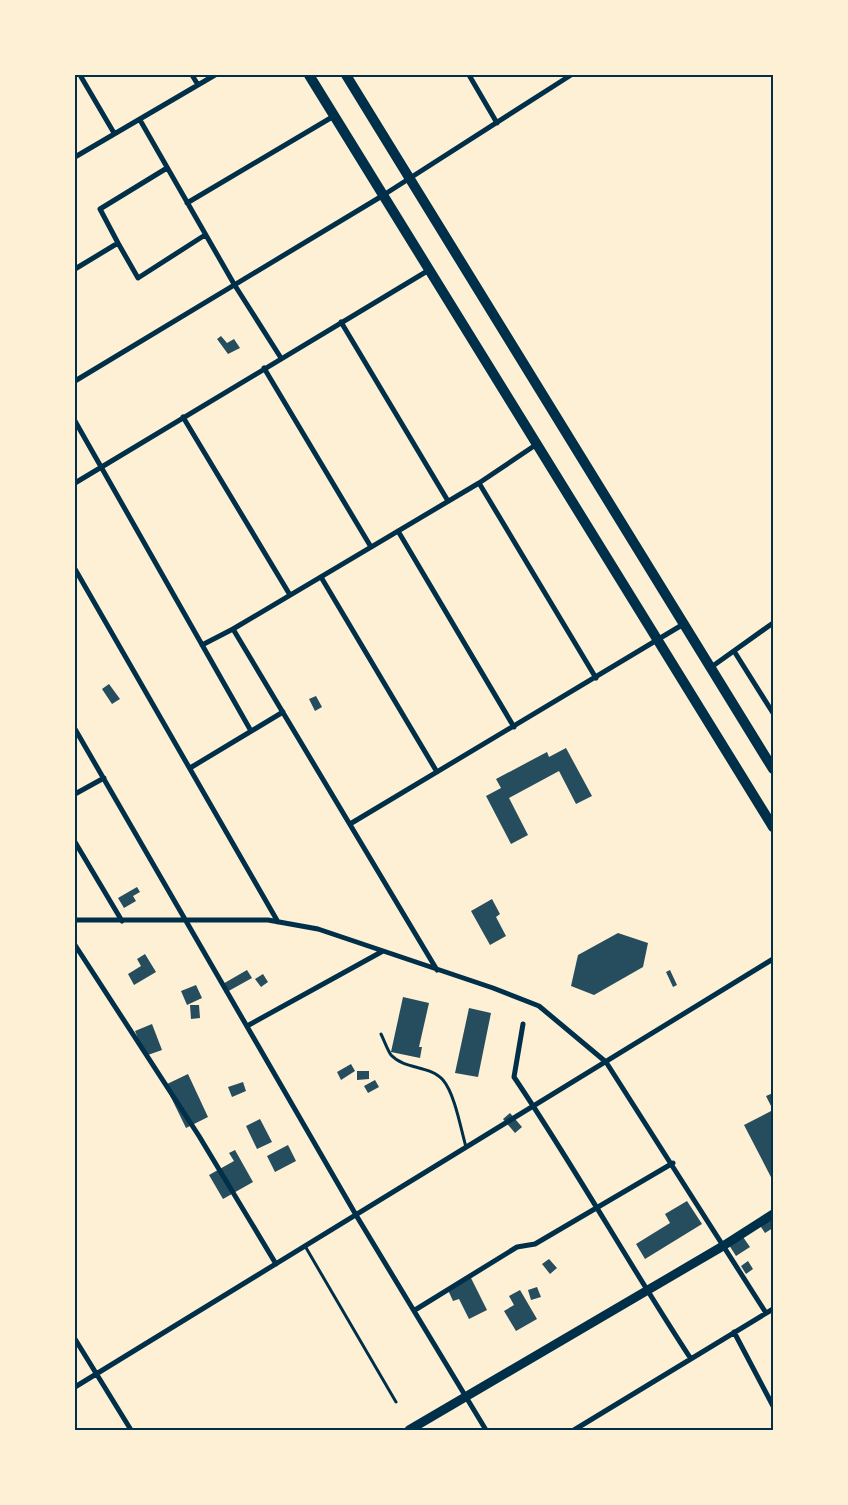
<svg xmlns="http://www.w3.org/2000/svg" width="848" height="1505" font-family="Bitter,serif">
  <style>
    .building { fill: #264d5e }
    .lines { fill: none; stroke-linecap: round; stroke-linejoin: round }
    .service { stroke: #003049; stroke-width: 3 }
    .minor { stroke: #003049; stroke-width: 5 }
    .tertiary { stroke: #003049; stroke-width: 9 }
    .primary { stroke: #003049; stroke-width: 10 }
    .neatline { fill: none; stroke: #003049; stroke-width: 2 }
  </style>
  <rect width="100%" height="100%" fill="#fdf0d5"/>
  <path class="building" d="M 221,336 L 227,343 L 234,339 L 240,348 L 228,354 L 217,339 Z
    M 109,684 L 120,699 L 112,704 L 102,689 Z
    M 316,696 L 322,707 L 315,711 L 309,699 Z
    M 566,748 L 592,796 L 576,804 L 559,771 L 509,798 L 528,835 L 511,844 L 486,796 L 501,788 L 496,779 L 547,752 L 549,757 Z
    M 137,887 L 140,892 L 133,896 L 136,901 L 124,908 L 118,898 Z
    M 492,899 L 500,914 L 496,917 L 506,936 L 490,945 L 471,911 Z
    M 618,933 L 648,943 L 643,967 L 594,995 L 571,986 L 578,955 Z
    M 145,954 L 156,972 L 134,985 L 128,974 L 141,966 L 137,959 Z
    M 247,970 L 252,978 L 225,993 L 221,985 Z
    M 670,970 L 677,985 L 673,987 L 666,972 Z
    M 263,974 L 268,982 L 261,987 L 255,979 Z
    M 196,985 L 202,998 L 187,1005 L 181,991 Z
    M 403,997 L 429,1003 L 419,1047 L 422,1047 L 420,1058 L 391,1052 Z
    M 190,1005 L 199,1005 L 200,1018 L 191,1019 Z
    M 469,1008 L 491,1013 L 478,1077 L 455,1073 Z
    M 152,1024 L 162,1050 L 145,1056 L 135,1031 Z
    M 351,1064 L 355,1071 L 341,1080 L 337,1072 Z
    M 357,1071 L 369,1071 L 369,1079 L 357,1080 Z
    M 188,1074 L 208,1117 L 186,1128 L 165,1085 Z
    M 375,1080 L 379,1087 L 368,1093 L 364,1086 Z
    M 243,1082 L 246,1091 L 232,1097 L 228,1087 Z
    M 773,1093 L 773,1110 L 766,1096 Z
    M 773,1110 L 773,1181 L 744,1125 Z
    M 510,1113 L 522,1127 L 515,1133 L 503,1119 Z
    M 260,1119 L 272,1142 L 257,1149 L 246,1126 Z
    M 288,1145 L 296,1161 L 275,1172 L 267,1156 Z
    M 235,1150 L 253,1182 L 223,1199 L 209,1175 L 234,1161 L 229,1153 Z
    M 687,1201 L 702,1224 L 645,1259 L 636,1244 L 670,1223 L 665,1214 Z
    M 773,1215 L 773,1228 L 765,1233 L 759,1224 Z
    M 743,1237 L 750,1247 L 736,1256 L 729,1245 Z
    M 549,1259 L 557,1268 L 550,1274 L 542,1264 Z
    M 748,1261 L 753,1269 L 746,1274 L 741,1266 Z
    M 471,1278 L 487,1310 L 469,1319 L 459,1299 L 453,1301 L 448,1290 Z
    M 537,1287 L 541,1297 L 531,1300 L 528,1290 Z
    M 520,1290 L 537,1319 L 516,1331 L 504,1311 L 514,1305 L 509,1296 Z"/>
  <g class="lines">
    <path class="service" d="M 381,1034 C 384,1040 387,1049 391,1055 C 405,1070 430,1065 443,1080 C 455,1094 461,1130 466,1147
      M 305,1246 L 396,1402"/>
    <path class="minor" d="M 80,75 L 114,133
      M 192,75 L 198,85
      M 469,75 L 497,123
      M 140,120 L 234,284 L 281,358
      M 75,157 L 215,75
      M 187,203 L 334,116
      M 118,243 L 100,209 L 167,168
      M 75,269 L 118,243 L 138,278 L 205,235
      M 341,322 L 448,501
      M 264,368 L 371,547
      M 75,381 L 382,196 L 571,75
      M 183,417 L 290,595
      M 75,421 L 251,731
      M 75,483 L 429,270
      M 479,483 L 596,678
      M 398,531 L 514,727
      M 75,569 L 278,922
      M 321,577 L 437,772
      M 233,629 L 437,970
      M 202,645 L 233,629 L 479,483 L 537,444
      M 734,651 L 773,713
      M 710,668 L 773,623
      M 75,729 L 356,1215 L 486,1430
      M 190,768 L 283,712
      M 75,794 L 104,778
      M 350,824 L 682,625
      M 75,842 L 122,921
      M 75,920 L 268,920 L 318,929 L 493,988 L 539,1006 L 606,1062 L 766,1313
      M 75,945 L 199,1136 L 276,1264
      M 523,1024 L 514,1077 C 576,1169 630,1266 691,1359
      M 247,1026 L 383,951
      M 415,1310 L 517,1247 L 535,1244 L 673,1163
      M 734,1332 L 773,1406
      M 75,1339 L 131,1430
      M 75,1387 L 773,959
      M 574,1430 L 773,1309"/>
    <path class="tertiary" d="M 409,1430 L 723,1246 L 773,1214"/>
    <path class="primary" d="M 309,75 L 773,827
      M 346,75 L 773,769"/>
  </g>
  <rect width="848" height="1505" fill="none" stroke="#fdf0d5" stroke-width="152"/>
  <rect x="76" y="76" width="696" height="1353" class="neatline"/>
</svg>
